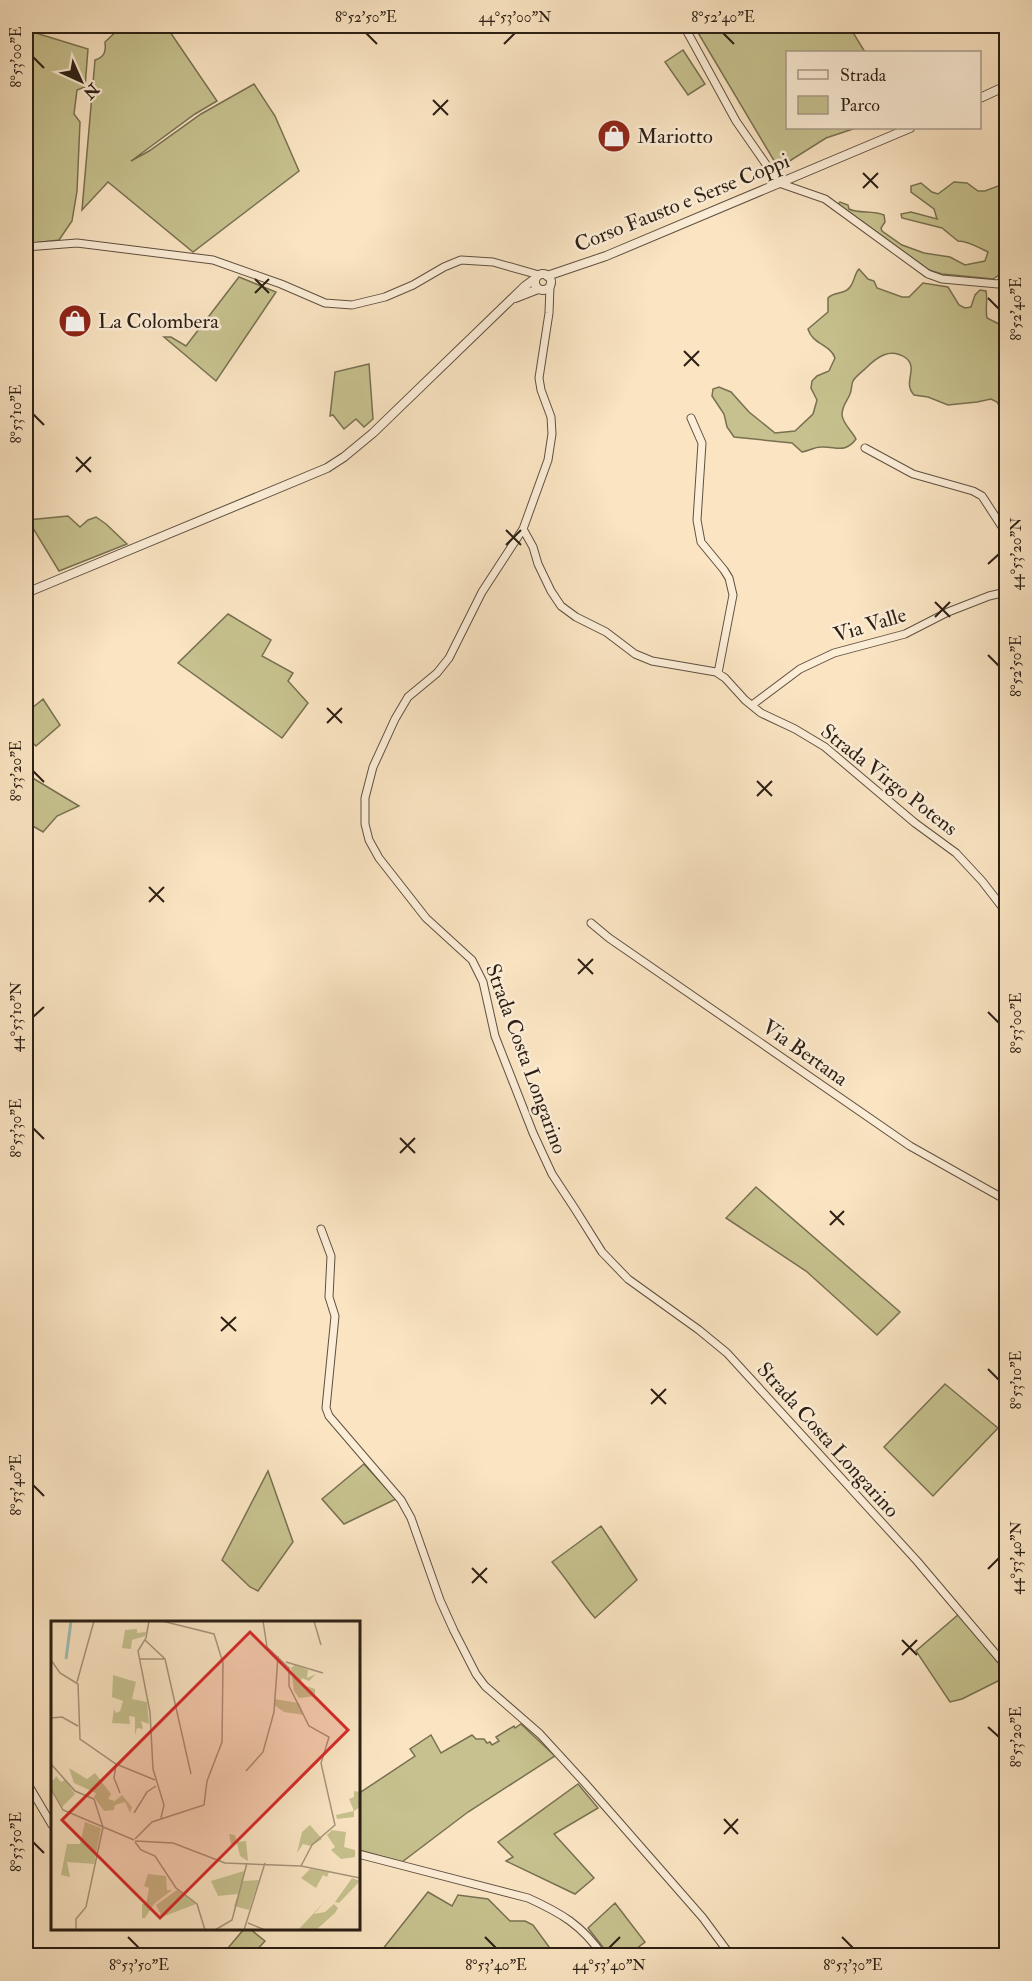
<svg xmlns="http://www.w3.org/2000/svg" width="1032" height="1981" font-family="'IM FELL Double Pica',serif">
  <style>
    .green { fill: #c6c18e; stroke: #787051; stroke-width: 1.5 }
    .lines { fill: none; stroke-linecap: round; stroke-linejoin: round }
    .minor-casing { stroke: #5f5040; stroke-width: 9 }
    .tertiary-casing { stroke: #5f5040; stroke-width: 10 }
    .minor { stroke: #fcedd7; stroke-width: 7 }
    .tertiary { stroke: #fcedd7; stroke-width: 8 }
    .ticks { fill: none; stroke: #2b1f14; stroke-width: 2 }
    .labels { text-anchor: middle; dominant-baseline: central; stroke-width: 5; stroke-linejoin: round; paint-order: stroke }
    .poi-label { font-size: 21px; fill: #2b1f14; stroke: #fcedd7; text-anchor: start }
    .street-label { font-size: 21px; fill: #2b1f14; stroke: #fcedd7 }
    .inset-river { fill: none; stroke: #9ebeb5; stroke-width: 3 }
    .inset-road { fill: none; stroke: #a7957c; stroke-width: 1.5 }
    .view { fill: #d62828; fill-opacity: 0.15; stroke: #d62828; stroke-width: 3 }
    .inset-edge { fill: none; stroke: #2b1f14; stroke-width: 3 }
    .neatline { fill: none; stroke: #2b1f14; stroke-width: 2 }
    .ticks-label { font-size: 15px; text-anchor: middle; fill: #2b1f14 }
  </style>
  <rect width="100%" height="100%" fill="#fae4c2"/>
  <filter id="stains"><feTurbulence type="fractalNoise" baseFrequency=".00333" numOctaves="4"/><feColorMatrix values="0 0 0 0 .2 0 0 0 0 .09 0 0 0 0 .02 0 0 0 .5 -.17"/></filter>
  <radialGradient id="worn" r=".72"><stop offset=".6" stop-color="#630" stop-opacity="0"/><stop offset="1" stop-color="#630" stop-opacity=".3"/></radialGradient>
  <path class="green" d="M 122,26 L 166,26 L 217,101 L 195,114 L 131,161 L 149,151 L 201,114 L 254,84 L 275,116 L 299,171 L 193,252 L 108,182 L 82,210 L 95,60 C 105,57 106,51 105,42 Z
    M 694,26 L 849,26 L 865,52 L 788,52 L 788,128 L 856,128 L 826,138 L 788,162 L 776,164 Z
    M 26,30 L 88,49 L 85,87 L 77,90 L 74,114 L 80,122 L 77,191 L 72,221 L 59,240 L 26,244 Z
    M 683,50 L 705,84 L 688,95 L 665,62 Z
    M 954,182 L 967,183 L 978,191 L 985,191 L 1006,183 L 1006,270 L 993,279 L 942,274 L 929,270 L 838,204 L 840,202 L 848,205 L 849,209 C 859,214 873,210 884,215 L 885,222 L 881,228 L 882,231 L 902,245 L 924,253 L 950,257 L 965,265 L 985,261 L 988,252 C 980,248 968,241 958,241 L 942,228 L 902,218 L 901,214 L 911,212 L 937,219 L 934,209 L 911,192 L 911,186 L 921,183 L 932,192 L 938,194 Z
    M 859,269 L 868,279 L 874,281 L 877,288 L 902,297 L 909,297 L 923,283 L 948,287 L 959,305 L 965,308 L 971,307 L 975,295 L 980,290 L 986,291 C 988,300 985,309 987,318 L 999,324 L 1006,318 L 1006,418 L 997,402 L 991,399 L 977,402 L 948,405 L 928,397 L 914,395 C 902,382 919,369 906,358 C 890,347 877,357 866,368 C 862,372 856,376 853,381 C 851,385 852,390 850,394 C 847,402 842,405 842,415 C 843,424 852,431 856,439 C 845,454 836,446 821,447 C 814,447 809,451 802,452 L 792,443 L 734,437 L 727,427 L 724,414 L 712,396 L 713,389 L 719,387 L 731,392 L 749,412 L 775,433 L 795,431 L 813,414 L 817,400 L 811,388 L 812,381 L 817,376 L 829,371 L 835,358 C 831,345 812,344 808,329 L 828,312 L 828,298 C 834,291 845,295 850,287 C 855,281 854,274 859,269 Z
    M 239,277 L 276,292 L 216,381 L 164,337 L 171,337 L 186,346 Z
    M 369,364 L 373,419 L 364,427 L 356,419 L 344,429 L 333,415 L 330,416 L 335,372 Z
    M 68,516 L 80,527 L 88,520 L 96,517 L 106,524 L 127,544 L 59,571 L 28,520 Z
    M 228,614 L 271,640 L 262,656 L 293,673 L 288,681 L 308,703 L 282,738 L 178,663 Z
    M 43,699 L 60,725 L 36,746 L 26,736 L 26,713 Z
    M 26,774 L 79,806 L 57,816 L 43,832 L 26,822 Z
    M 756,1187 L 900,1312 L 877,1335 L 806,1271 L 726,1218 Z
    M 945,1384 L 998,1428 L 933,1496 L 884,1447 Z
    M 364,1464 L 396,1499 L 344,1524 L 322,1499 Z
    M 268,1471 L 293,1542 L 258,1591 L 250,1587 L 222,1560 Z
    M 601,1526 L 637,1580 L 595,1618 C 579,1600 568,1580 552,1562 Z
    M 959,1614 L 1006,1672 L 1006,1677 L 962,1699 L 950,1702 L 916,1651 Z
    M 521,1724 L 555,1756 L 468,1812 L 402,1862 L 359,1850 L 358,1794 L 415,1756 L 410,1749 L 431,1735 L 441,1753 L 472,1735 L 476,1739 L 484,1739 L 487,1743 L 490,1742 L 492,1745 L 499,1741 L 496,1737 L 514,1726 L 515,1728 Z
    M 578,1784 L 598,1808 L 554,1834 L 594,1878 L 575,1894 L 506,1861 L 513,1857 L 498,1842 Z
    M 428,1892 L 452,1906 L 458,1895 L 488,1899 L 510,1921 L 525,1921 L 533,1925 L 555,1955 L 378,1955 Z
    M 615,1903 L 645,1942 L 628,1955 L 609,1955 L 588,1928 Z
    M 244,1929 L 250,1929 L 265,1941 L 252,1955 L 222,1955 Z"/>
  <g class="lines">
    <g class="minor-casing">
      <path id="minor" d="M 684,26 L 736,121 L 779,183 L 825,199 L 928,274 L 942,279 L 998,284 L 1006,279
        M 26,247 L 77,243 L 213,260 L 281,284 L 325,303 L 352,305 L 385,297 L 413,285 L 444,267 L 461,260 L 493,262 L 539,275
        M 550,286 L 549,313 L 539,378 L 541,390 L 551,417 L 552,434 L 548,460 L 527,518 L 523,529 L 482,592 L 449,658 L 437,673 L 408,697 L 395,719 L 373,767 L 365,798 L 365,824 L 369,840 L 379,858 L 426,918 L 472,960 L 483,982 L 495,1036 L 533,1133 L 552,1174 L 575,1209 L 602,1252 L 628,1279 L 699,1330 L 727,1353 L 917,1561 L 1006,1666
        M 691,418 L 702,443 L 697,520 L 701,542 L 724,570 L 729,578 L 733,595 L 718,673
        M 865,448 L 913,474 L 973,491 L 982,496 L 1006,533
        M 523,529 L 533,547 L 538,564 L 551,591 L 561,606 L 576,617 L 606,632 L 635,654 L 652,661 L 716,672 L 725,678 L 745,700 L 761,713 L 795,729 L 825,747 L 915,823 L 956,853 L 982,881 L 1006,912
        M 752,705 L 800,669 L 834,653 L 905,634 L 948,612 L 989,596 L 1006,592
        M 591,923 L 609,938 L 910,1146 L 1006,1200
        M 321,1229 L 331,1256 L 329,1297 L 335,1316 L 326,1408 L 329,1416 L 401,1500 L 411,1518 L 440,1600 L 454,1631 L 476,1674 L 485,1686 L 540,1734 L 584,1782 L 703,1918 L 731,1956
        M 26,1781 L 52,1825
        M 358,1854 L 528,1898 C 561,1913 582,1925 603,1956"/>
    </g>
    <g class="tertiary-casing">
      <path id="tertiary" d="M 980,98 L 1006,86
        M535 282a8 8 0 1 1 16 0a8 8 0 1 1-16 0Z
        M 547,276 L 606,256 L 910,128
        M 515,298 L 538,289
        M 26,593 L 327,468 L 344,457 L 373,433 L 525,286 L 536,278"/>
    </g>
    <use href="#minor" class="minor"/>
    <use href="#tertiary" class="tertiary"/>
  </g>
  <path class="ticks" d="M 366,33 L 377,44M 723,33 L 734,44M 504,44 L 515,33M 33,57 L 44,68M 433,100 L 448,115M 433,115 L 448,100M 863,173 L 878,188M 863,188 L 878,173M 255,279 L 269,293M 255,293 L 269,279M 988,298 L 999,309M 684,351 L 699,366M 684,366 L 699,351M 33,414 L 44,425M 76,457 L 91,472M 76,472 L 91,457M 506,530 L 521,545M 506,545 L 521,530M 988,564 L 999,554M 935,602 L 950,617M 935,617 L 950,602M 988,655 L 999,666M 327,708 L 342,723M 327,723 L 342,708M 33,771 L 44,782M 757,781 L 772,796M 757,796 L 772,781M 149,887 L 164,902M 149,902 L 164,887M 578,959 L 593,974M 578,974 L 593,959M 988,1012 L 999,1023M 33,1017 L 44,1007M 33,1128 L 44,1139M 400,1138 L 415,1153M 400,1153 L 415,1138M 830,1211 L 844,1225M 830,1225 L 844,1211M 221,1317 L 236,1331M 221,1331 L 236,1317M 988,1369 L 999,1380M 651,1389 L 666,1404M 651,1404 L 666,1389M 33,1485 L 44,1496M 472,1568 L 487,1583M 988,1569 L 999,1558M 472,1583 L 487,1568M 902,1640 L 917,1655M 902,1655 L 917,1640M 988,1727 L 999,1737M 724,1819 L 738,1834M 724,1834 L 738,1819M 33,1842 L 44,1853M 128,1937 L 139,1948M 485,1937 L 496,1948M 842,1937 L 853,1948M 609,1948 L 620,1937"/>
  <defs>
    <g id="shop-disc" transform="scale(1.725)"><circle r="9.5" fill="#8f2418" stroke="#fcedd7"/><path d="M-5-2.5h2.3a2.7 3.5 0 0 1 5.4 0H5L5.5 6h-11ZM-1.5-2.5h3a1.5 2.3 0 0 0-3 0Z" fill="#fff"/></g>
  </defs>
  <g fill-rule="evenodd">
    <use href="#shop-disc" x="614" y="136"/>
    <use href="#shop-disc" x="75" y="321"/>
  </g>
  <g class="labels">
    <g class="poi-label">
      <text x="637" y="136">Mariotto</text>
      <text x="98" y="321">La Colombera</text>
    </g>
    <g class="street-label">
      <text transform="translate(682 203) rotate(-22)">Corso Fausto e Serse Coppi</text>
      <text transform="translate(870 625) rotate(-17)">Via Valle</text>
      <text transform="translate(889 780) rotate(38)">Strada Virgo Potens</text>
      <text transform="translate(805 1053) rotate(35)">Via Bertana</text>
      <text transform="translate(526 1059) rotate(70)">Strada Costa Longarino</text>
      <text transform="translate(828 1440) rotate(48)">Strada Costa Longarino</text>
    </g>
  </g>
  <g transform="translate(51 1621)">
    <rect width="309" height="309" fill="#fae4c2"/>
    <path d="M 86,8 L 86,12 L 95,11 L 94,15 L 81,19 L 80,28 L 71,27 L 74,9 ZM 244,44 L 257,49 L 256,57 L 265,53 L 258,60 L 251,57 L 249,63 L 264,68 L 264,75 L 248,77 L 243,70 L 240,47 ZM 62,54 L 85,61 L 81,78 L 96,81 L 98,103 L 90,100 L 92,108 L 86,107 L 84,114 L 84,96 L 78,95 L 79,103 L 61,102 L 63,88 L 65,92 L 69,90 L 72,80 L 61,76 ZM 223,78 L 248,82 L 253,94 L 233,91 L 223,84 ZM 18,147 L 36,158 L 44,152 L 60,173 L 57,178 L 64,180 L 71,174 L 81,186 L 79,192 L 74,181 L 64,184 L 63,189 L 53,190 L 43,176 L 45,172 L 23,162 ZM 5,155 L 10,161 L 14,159 L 24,173 L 11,186 L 0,167 L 0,158 L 3,159 ZM 303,170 L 309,171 L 309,186 L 303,190 L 303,196 L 286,198 L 285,194 L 303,190 L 298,178 L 303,176 ZM 34,201 L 50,207 L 43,243 L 16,241 L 19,256 L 10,254 L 16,223 L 29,223 ZM 259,204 L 271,218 L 260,225 L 252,223 L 246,232 L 251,211 ZM 281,209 L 295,211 L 293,226 L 304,229 L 304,236 L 290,238 L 280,229 L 284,226 L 276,214 ZM 178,213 L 184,214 L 186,221 L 195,220 L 197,240 L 189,235 L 186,222 L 180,223 ZM 259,248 L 278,251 L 276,256 L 272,254 L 265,267 L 250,257 ZM 193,250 L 192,260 L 208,259 L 198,289 L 183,285 L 187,273 L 167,275 L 160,260 ZM 97,253 L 115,255 L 116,269 L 121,269 L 103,283 L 94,297 L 91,297 L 91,283 L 95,283 L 98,267 L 93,265 ZM 301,257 L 309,260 L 288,282 L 284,281 ZM 126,269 L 145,283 L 111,296 L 105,284 ZM 277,277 L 263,293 L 274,291 L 283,283 L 287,287 L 284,292 L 265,309 L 247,309 Z" fill="#c6c18e"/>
    <path class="inset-river" d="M 15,38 L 20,0"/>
    <path class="inset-road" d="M 98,0 L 95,17 L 87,30 L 99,91 L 102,148 L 113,184 L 110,197M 212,0 L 216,26 L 238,47 L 238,65 L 258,105 L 278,116 L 270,142 L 284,204 L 261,224 L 250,245M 263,0 L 270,24M 94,19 L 114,38 L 140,153M 88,38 L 113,38M 0,39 L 9,52 L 27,63 L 29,118 L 65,143 L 104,159M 235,41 L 272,52M 26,61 L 43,0M 0,97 L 11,96 L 27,105M 0,143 L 24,170 L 43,178 L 52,206 L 35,286 L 25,298 L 25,309M 65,143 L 63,157 L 69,172M 195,150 L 212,131 L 223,91 L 227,35M 0,168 L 12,189 L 83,219M 83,192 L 96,171 L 105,165M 84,218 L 101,201 L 153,184 L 156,160 L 171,121 L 172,42 L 163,13 L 111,0M 84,220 L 122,222 L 174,242 L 250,245 L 309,257M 84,221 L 90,229 L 104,235 L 125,267 L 146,283 L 154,309M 197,302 L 214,309M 164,309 L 181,299 L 196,242M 193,309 L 214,242"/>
    <path class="view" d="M 199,11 L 297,109 L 109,297 L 11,199 Z"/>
    <rect width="309" height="309" class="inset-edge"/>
  </g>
  <rect width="1032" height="1981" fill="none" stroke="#fae4c2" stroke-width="66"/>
  <rect x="786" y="51" width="195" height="78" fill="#fcedd7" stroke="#a89b89" stroke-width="1.5"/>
  <rect x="798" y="70" width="30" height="9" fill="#fcedd7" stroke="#a89b89" stroke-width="1.5"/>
  <text x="840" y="81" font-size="18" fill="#2b1f14">Strada</text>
  <rect x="798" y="96" width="30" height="18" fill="#c6c18e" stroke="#a89b89" stroke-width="1.5"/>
  <text x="840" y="111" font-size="18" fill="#2b1f14">Parco</text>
  <g transform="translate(81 81) rotate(135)" stroke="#fcedd7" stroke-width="4.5" paint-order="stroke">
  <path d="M0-4.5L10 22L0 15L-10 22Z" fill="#2b1f14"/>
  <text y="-9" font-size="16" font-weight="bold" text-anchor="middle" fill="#2b1f14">N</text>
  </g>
  <rect x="33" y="33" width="966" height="1915" class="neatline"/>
  <g class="ticks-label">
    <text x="366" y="22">8°52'50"E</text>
    <text x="515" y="22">44°53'00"N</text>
    <text x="723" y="22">8°52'40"E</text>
    <text transform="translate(16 57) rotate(-90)" y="5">8°53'00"E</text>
    <text transform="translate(1016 309) rotate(-90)" y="5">8°52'40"E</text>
    <text transform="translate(16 414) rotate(-90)" y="5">8°53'10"E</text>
    <text transform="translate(1016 554) rotate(-90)" y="5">44°53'20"N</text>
    <text transform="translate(1016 666) rotate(-90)" y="5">8°52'50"E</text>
    <text transform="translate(16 771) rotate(-90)" y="5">8°53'20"E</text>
    <text transform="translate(16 1017) rotate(-90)" y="5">44°53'10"N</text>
    <text transform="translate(1016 1023) rotate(-90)" y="5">8°53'00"E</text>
    <text transform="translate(16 1128) rotate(-90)" y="5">8°53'30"E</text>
    <text transform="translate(1016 1380) rotate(-90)" y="5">8°53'10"E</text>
    <text transform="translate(16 1485) rotate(-90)" y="5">8°53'40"E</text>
    <text transform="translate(1016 1558) rotate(-90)" y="5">44°53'40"N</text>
    <text transform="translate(1016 1737) rotate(-90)" y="5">8°53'20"E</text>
    <text transform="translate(16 1842) rotate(-90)" y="5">8°53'50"E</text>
    <text x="139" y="1970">8°53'50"E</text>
    <text x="496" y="1970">8°53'40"E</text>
    <text x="609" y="1970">44°53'40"N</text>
    <text x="853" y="1970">8°53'30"E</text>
  </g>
  <rect width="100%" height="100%" filter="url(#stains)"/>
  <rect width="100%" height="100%" fill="url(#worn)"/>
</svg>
